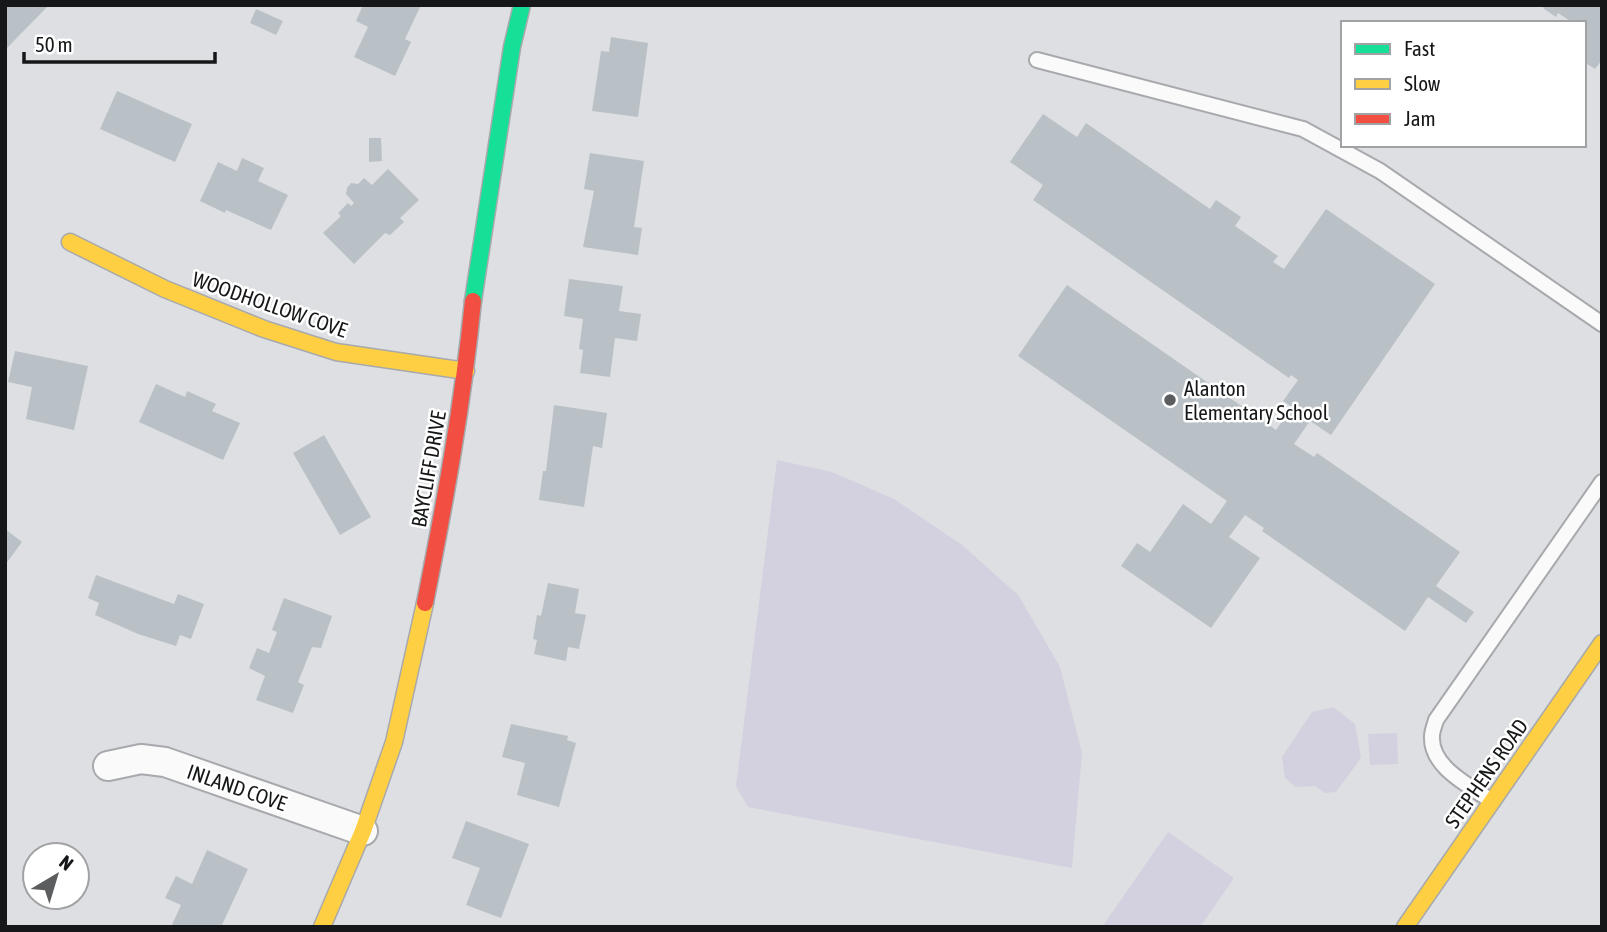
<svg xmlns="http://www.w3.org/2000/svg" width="1607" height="932" font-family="'Asap Condensed',sans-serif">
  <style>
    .green { fill: #d3d1df }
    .building { fill: #bac1c6 }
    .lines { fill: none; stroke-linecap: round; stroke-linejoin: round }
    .lane-casing { stroke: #a7a9ac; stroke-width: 18 }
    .street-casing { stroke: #a7a9ac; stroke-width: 32 }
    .fast-casing { stroke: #a7a9ac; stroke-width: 19 }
    .slow-casing { stroke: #a7a9ac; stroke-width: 19 }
    .jam-casing { stroke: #a7a9ac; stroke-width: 19 }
    .lane { stroke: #fafafb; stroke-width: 14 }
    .street { stroke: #fafafb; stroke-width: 28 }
    .fast { stroke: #16e098; stroke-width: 16 }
    .slow { stroke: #ffcf43; stroke-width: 16 }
    .jam { stroke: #f24e42; stroke-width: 16 }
    .poi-dot { fill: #5b5d5f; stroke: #fff; stroke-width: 2.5 }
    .labels { text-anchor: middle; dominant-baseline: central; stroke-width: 5; stroke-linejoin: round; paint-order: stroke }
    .street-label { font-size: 21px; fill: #151719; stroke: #fff }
    .poi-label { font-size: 21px; fill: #151719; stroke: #fff; text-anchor: start }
  </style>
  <rect width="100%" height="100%" fill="#dddfe2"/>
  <path class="green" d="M 777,460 L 832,472 L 894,499 L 962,545 L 1019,596 L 1060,667 L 1082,753 L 1072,868 L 748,807 L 736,786 Z
    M 1333,707 L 1355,724 L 1361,758 L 1336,792 L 1325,793 L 1315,786 L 1296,787 L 1285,778 L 1282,757 L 1312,712 Z
    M 1397,733 L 1398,764 L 1370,765 L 1368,734 Z
    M 1168,832 L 1234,878 L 1200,927 L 1102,927 Z"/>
  <path class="building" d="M 5,5 L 49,5 L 5,50 Z
    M 363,5 L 421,5 L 405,39 L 411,42 L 395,76 L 354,57 L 368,27 L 356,21 Z
    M 1545,5 L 1602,5 L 1602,60 L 1595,69 L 1584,62 L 1584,23 L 1573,23 L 1558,13 L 1556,17 L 1543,8 Z
    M 256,9 L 283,21 L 276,35 L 250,23 Z
    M 611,37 L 648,43 L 638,117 L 592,111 L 601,51 L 609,52 Z
    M 117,91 L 192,124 L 175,162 L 100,129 Z
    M 1043,114 L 1077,137 L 1086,123 L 1210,209 L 1216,200 L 1241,217 L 1235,226 L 1278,256 L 1273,262 L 1284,269 L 1326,209 L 1435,284 L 1331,435 L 1310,421 L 1294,444 L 1314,457 L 1317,453 L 1460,552 L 1436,586 L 1474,612 L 1466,623 L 1428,597 L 1405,631 L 1262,531 L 1264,528 L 1245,515 L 1229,537 L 1260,558 L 1211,628 L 1121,566 L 1137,543 L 1150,552 L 1183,504 L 1211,524 L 1227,501 L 1018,356 L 1067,285 L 1276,430 L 1292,407 L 1283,401 L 1298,380 L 1291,375 L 1289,378 L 1033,200 L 1043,185 L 1010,162 Z
    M 369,138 L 381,138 L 382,161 L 369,162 Z
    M 590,153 L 644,161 L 634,227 L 642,228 L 638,255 L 583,247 L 594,191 L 584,189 Z
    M 242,158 L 264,168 L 258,181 L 288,195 L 271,230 L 226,210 L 225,213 L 200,201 L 218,162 L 237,171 Z
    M 388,169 L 419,200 L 400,218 L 404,222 L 390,235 L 385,233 L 354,264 L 323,233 L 341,216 L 338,213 L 348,203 L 351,206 L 354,203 L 346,194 L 347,188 L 351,183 L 358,184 L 364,178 L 372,185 Z
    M 569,279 L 623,286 L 619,311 L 641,314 L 637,341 L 615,338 L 610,377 L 580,373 L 583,350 L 579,349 L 583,319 L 564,316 Z
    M 15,351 L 88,366 L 74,430 L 26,419 L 32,387 L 8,382 Z
    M 156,384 L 185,397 L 187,391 L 216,404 L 212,411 L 240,423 L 223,460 L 139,422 Z
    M 554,405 L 607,413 L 602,448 L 593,446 L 584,507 L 539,500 L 543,471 L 546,471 Z
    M 324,435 L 371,517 L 340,535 L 293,453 Z
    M 5,529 L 22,542 L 5,565 Z
    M 96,575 L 174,604 L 178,594 L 204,604 L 191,639 L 180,635 L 176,646 L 138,634 L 95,615 L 99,603 L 88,598 Z
    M 548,583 L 579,589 L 575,613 L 586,615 L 579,649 L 568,647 L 566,661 L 534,654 L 537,640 L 533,639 L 537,615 L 541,616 Z
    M 284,598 L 332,616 L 321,648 L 312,647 L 298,682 L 304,685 L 293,713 L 256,700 L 265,676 L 249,668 L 257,648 L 269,653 L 277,632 L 272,630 Z
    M 511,724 L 568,736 L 567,740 L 576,743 L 559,807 L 517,795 L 525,763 L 502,757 Z
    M 466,821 L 529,844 L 501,918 L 466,905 L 480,868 L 452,858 Z
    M 207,850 L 248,869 L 221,927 L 171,927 L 181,905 L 165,898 L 176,876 L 192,884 Z"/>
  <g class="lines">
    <g class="lane-casing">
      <path id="lane" d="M 1037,60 L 1303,129 L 1380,171 L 1602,324
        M 1490,800 C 1469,785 1430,767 1432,736 C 1432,731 1435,724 1436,720 L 1602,482"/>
    </g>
    <g class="street-casing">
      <path id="street" d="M 108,766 L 141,759 L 165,762 L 363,831"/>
    </g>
    <g class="fast-casing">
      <path id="fast" d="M 473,301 L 512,47 L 522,5"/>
    </g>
    <g class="slow-casing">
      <path id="slow" d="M 70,242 L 165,289 L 264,329 L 336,352 L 466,371
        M 322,927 L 363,831 L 394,742 L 425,603
        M 1405,927 L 1602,643"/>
    </g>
    <g class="jam-casing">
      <path id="jam" d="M 425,603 C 445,502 463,403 473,301"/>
    </g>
    <use href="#lane" class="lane"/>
    <use href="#street" class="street"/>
    <use href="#fast" class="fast"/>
    <use href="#slow" class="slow"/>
    <use href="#jam" class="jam"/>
  </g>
  <circle class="poi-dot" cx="1170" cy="400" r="7"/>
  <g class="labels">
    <g class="street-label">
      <text transform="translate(270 304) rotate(19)">WOODHOLLOW COVE</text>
      <text transform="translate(428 469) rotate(-80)">BAYCLIFF DRIVE</text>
      <text transform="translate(1486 773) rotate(-55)">STEPHENS ROAD</text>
      <text transform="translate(237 787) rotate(19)">INLAND COVE</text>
    </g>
    <g class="poi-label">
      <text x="1184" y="388">Alanton<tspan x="1184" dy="24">Elementary School</tspan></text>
    </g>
  </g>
  <rect width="1607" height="932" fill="none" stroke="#151719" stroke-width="14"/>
  <rect x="1341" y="21" width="245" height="126" fill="#ffffff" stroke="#a1a2a3" stroke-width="2"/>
  <rect x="1355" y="44" width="35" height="10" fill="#16e098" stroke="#a1a2a3" stroke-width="2"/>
  <text x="1404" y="56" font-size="21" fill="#151719">Fast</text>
  <rect x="1355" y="79" width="35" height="10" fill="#ffcf43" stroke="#a1a2a3" stroke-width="2"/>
  <text x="1404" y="91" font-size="21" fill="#151719">Slow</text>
  <rect x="1355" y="114" width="35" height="10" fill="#f24e42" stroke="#a1a2a3" stroke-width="2"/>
  <text x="1404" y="126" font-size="21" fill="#151719">Jam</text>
  <g transform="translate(56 876) rotate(38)"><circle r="33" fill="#ffffff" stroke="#a1a2a3" stroke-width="2"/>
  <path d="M0-5L12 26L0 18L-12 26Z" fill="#5b5d5f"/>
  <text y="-10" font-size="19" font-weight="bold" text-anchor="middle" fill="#151719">N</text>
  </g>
  <path d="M24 52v10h191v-10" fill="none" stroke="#151719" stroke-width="3.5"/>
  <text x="35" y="52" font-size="21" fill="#151719" stroke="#ffffff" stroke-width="5" paint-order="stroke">50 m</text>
</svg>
